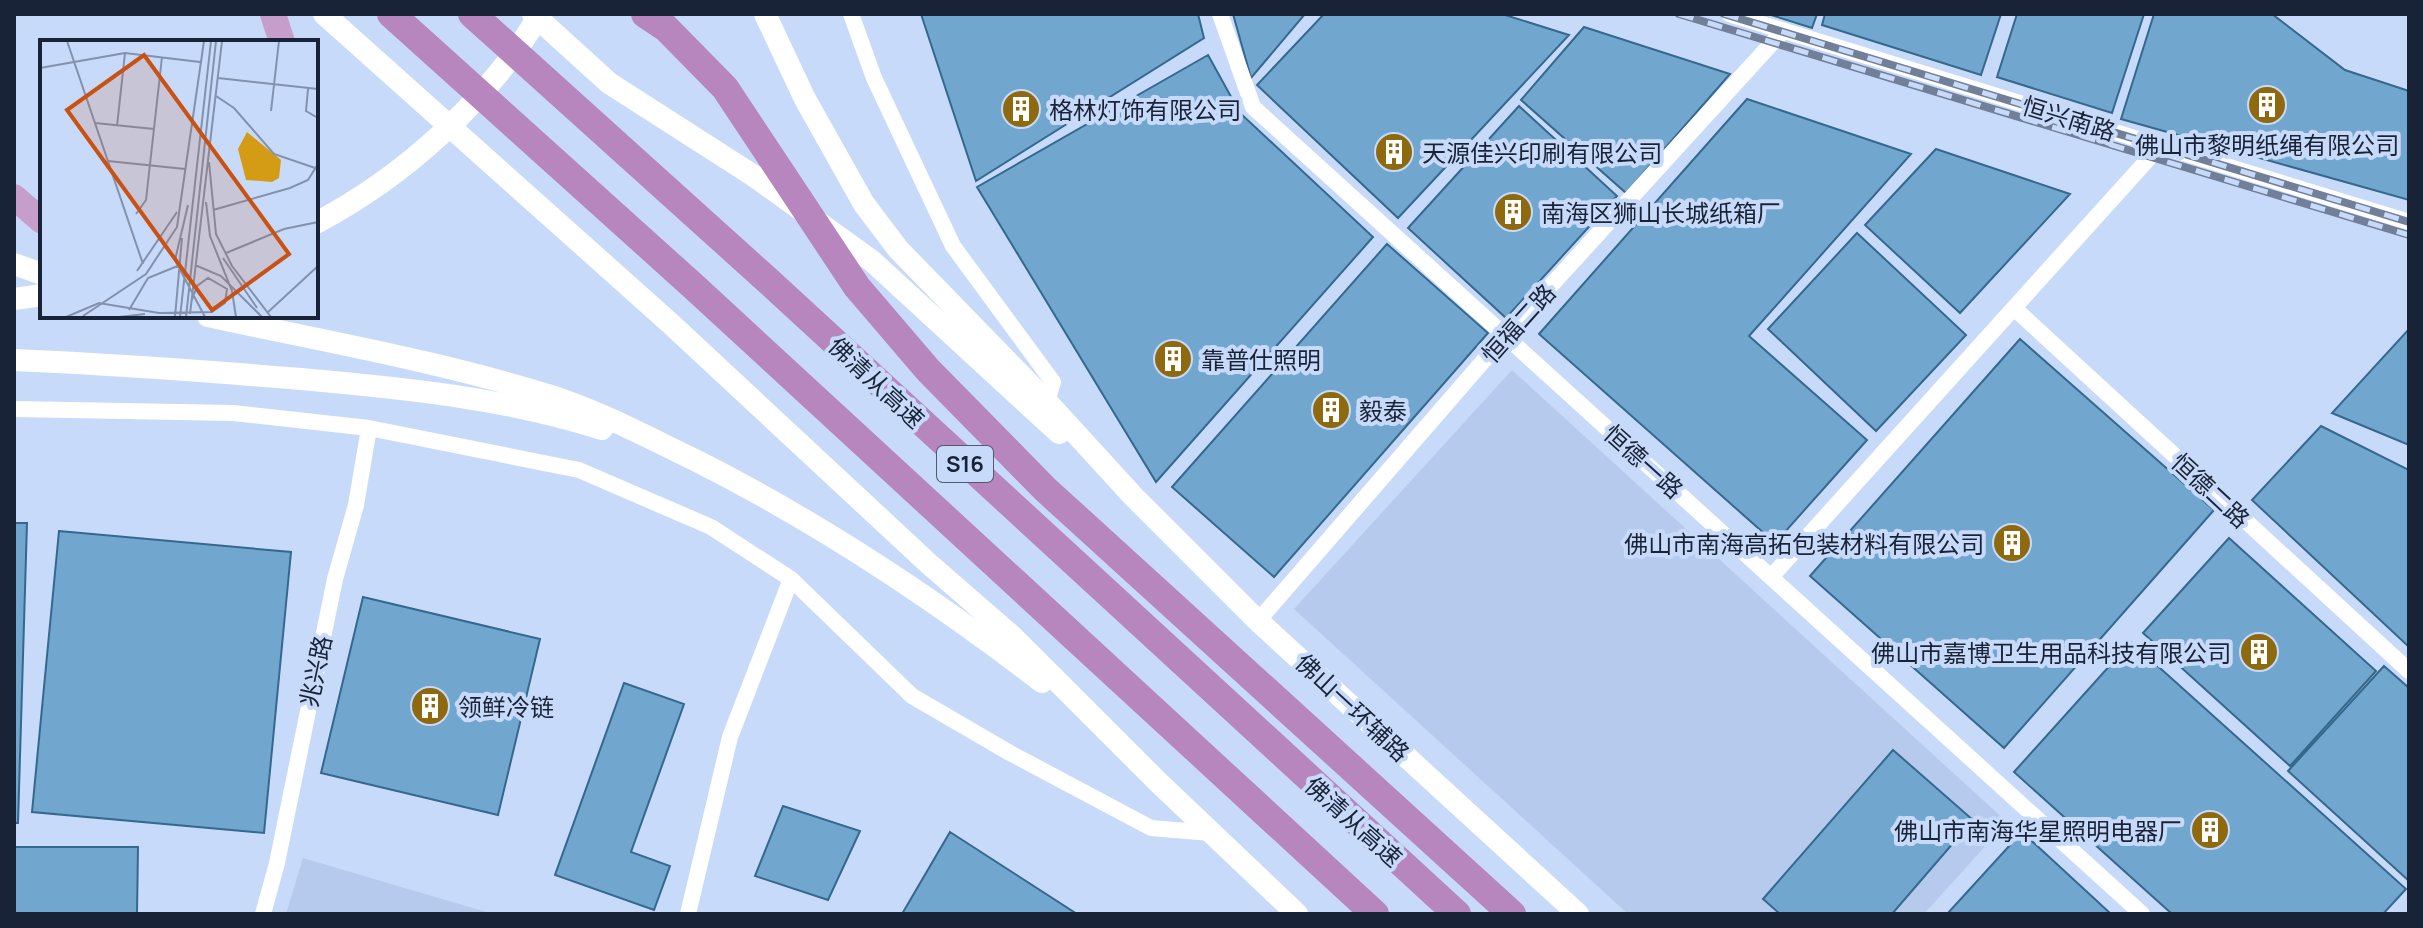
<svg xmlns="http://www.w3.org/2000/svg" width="2423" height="928" font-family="Manrope,'Noto Sans SC',sans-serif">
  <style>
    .built { fill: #b6caed }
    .building { fill: #71a6ce; stroke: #35688d; stroke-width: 2 }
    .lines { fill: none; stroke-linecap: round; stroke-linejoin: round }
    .minor { stroke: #fff; stroke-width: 16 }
    .secondary { stroke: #fff; stroke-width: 22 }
    .trunk { stroke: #c69ecc; stroke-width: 26 }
    .motorway { stroke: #b886bf; stroke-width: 28 }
    .rail-casing { stroke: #717f99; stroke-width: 8 }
    .rail { stroke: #c8dafa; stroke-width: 5; stroke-dasharray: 15; stroke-linecap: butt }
    .labels { text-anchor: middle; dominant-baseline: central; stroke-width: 8; stroke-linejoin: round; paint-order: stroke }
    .shield { fill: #c8dafa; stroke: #4e5a72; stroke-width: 2 }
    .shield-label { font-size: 22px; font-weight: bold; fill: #192337 }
    .poi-label { font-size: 24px; fill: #192337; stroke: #c8dafa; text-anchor: start }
    .street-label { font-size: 24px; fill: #192337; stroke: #c8dafa }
    .inset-road { fill: none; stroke: #8291ac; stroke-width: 2 }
    .view { fill: #c95112; fill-opacity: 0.15; stroke: #c95112; stroke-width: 4 }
    .inset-edge { fill: none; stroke: #192337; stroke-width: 4 }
  </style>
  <rect width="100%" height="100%" fill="#c8dafa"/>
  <path class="built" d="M 1512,370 L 2007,822 L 1924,914 L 1628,914 L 1294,609 Z
    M 303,858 L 493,914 L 286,914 Z"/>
  <path class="building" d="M 921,14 L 1198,14 L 1204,38 L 976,181 Z
    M 1233,14 L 1305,14 L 1251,78 Z
    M 1324,14 L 1502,14 L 1569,35 L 1398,218 L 1257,85 Z
    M 1768,14 L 1817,14 L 1812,28 Z
    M 1825,14 L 2001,14 L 1981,75 L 1822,25 Z
    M 2017,14 L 2144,14 L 2112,113 L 1997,77 Z
    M 2154,14 L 2272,14 L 2345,70 L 2409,91 L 2409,200 L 2121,119 Z
    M 1584,27 L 1730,74 L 1626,193 L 1521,100 Z
    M 1208,55 L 1240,113 L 1373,237 L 1156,482 L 977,187 Z
    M 1747,99 L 1911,154 L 1749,336 L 1867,440 L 1775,543 L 1539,334 Z
    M 1519,106 L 1617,196 L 1506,318 L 1408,228 Z
    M 1936,149 L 2070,194 L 1960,313 L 1865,225 Z
    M 1857,233 L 1966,335 L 1876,431 L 1768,329 Z
    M 1387,244 L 1488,333 L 1274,577 L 1172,487 Z
    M 2409,329 L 2409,445 L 2332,413 Z
    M 2020,339 L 2214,510 L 2004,748 L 1810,576 Z
    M 2321,426 L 2409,470 L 2409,647 L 2252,500 Z
    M 14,523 L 27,523 L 18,823 L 14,823 Z
    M 59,531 L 291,552 L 264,833 L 32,812 Z
    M 2229,538 L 2376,671 L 2290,766 L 2143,633 Z
    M 363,597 L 540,639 L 498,815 L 321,773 Z
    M 2131,642 L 2406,889 L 2383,914 L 2172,914 L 2014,772 Z
    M 2384,666 L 2409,688 L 2409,881 L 2288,771 Z
    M 624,683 L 684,704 L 631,852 L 670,866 L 654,910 L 555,875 Z
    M 1893,750 L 1973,820 L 1892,914 L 1780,914 L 1763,899 Z
    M 783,806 L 860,831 L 828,900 L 755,876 Z
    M 950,832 L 1077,914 L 902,914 Z
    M 2022,832 L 2111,914 L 1947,914 Z
    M 14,847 L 138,847 L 137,914 L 14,914 Z"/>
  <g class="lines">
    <path class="minor" d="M 851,14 L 874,78 L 953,246 L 1053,382 L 1047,402
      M 1220,14 L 1253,107 L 2142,914
      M 1729,14 L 2409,222
      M 2014,308 L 2409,671
      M 14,409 L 233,413 L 369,428 L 579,470 L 711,527 L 791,579 L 912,696 L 1010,753 L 1151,828 L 1211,833
      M 1771,577 L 2160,146
      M 1258,621 L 1505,336 L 1783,31
      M 263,914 L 277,863 L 335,579 L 356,505 L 369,428
      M 688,914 L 730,737 L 791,579"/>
    <path class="secondary" d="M 324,14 L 671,324 L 929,564 L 1012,636 L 1157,781 L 1297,914
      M 533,14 L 609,83 L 754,176 L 872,261 L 1059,433
      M 765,14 L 805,99 L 864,204 L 898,249 L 1047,402 L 1133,496 L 1258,621 L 1578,914
      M 316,223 C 405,176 488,101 540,14
      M 14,264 L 42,274
      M 14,299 L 42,295
      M 208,316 C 322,341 439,361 551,396 C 601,412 647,437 695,460 C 818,522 933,598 1042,682
      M 14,360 C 110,364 205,371 301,379 C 402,388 505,398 602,429"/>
    <path class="trunk" d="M 273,14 L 282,42
      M 14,197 L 42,221"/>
    <path class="motorway" d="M 391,14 L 692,285 L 1375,914
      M 472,14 L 765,278 L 1457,914
      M 645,14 L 666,28 L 725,88 L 857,287 L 928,370 L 1045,489 L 1512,914"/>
    <g class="rail-casing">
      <path id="rail" d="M 1679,14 L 2409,235
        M 1724,14 L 2409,222"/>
    </g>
    <use href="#rail" class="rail"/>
  </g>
  <defs>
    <g id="building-disc" transform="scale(2)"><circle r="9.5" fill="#8f690e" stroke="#c8dafa"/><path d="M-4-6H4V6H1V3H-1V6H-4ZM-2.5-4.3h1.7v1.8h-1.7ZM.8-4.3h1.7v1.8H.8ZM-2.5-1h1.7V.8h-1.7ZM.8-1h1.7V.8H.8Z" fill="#fff"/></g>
  </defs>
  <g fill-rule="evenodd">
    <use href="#building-disc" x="2267" y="105"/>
    <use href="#building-disc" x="1021" y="109"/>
    <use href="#building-disc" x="1394" y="152"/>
    <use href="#building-disc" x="1513" y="212"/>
    <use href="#building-disc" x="1173" y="359"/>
    <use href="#building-disc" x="1331" y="410"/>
    <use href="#building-disc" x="2012" y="543"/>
    <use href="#building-disc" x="2259" y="652"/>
    <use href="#building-disc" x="430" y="706"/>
    <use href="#building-disc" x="2210" y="830"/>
  </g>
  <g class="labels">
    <rect class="shield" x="937" y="446" width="56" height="36" rx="6"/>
    <g class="shield-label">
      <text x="965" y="464">S16</text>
    </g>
    <g class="poi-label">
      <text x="1049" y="109">格林灯饰有限公司</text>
      <text x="2267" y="144" text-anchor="middle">佛山市黎明纸绳有限公司</text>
      <text x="1422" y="152">天源佳兴印刷有限公司</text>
      <text x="1541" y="212">南海区狮山长城纸箱厂</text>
      <text x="1201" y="359">靠普仕照明</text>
      <text x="1359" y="410">毅泰</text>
      <text x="1984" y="543" text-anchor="end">佛山市南海高拓包装材料有限公司</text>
      <text x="2231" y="652" text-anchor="end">佛山市嘉博卫生用品科技有限公司</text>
      <text x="458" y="706">领鲜冷链</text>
      <text x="2182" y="830" text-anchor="end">佛山市南海华星照明电器厂</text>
    </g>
    <g class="street-label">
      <text transform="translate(2069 118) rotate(17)">恒兴南路</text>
      <text transform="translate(1518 323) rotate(-48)">恒福二路</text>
      <text transform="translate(877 382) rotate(43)">佛清从高速</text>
      <text transform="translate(1644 461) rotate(42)">恒德一路</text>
      <text transform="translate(2211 490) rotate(43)">恒德二路</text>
      <text transform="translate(315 671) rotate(-78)">兆兴路</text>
      <text transform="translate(1353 707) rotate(43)">佛山一环辅路</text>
      <text transform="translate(1354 821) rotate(42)">佛清从高速</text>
    </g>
  </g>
  <g transform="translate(40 40)">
    <rect width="278" height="278" fill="#c8dafa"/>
    <path d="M 207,92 L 241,120 L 239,138 L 232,142 L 206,140 L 198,109 Z" fill="#d39c14"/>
    <path class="inset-road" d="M 27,1 L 103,224M 0,28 L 85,13 L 160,22M 178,38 L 278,49M 268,49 L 266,71 L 278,78M 176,56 L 194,68 L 234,114 L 278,129M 231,71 L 239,1M 55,83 L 114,89M 77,86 L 85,13M 68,121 L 145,129M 169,122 L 176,194 L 192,226 L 231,277M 166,162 L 170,196 L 192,251 L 196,277M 148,165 L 135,220 L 165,277M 173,170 L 250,148 L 268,140 L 278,124M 96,174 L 106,160 L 122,17M 186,213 L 244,189 L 278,182M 183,218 L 217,268M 155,225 L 181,236 L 222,277M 97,231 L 137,172M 89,270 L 108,238 L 140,225M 227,273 L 278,226M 150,274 L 182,1M 43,276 L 106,234 L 137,187 L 164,1M 26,277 L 59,263 L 119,273 L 172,272 L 185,263 L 187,249 L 168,238 L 157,246 L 152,260M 79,277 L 105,274M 135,277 L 142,198M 140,277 L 171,1M 146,277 L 176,1"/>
    <path class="view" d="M 104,15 L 249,214 L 172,270 L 27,70 Z"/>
    <rect width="278" height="278" class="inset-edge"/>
  </g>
  <rect width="2423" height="928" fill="none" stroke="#192337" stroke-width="32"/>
</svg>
